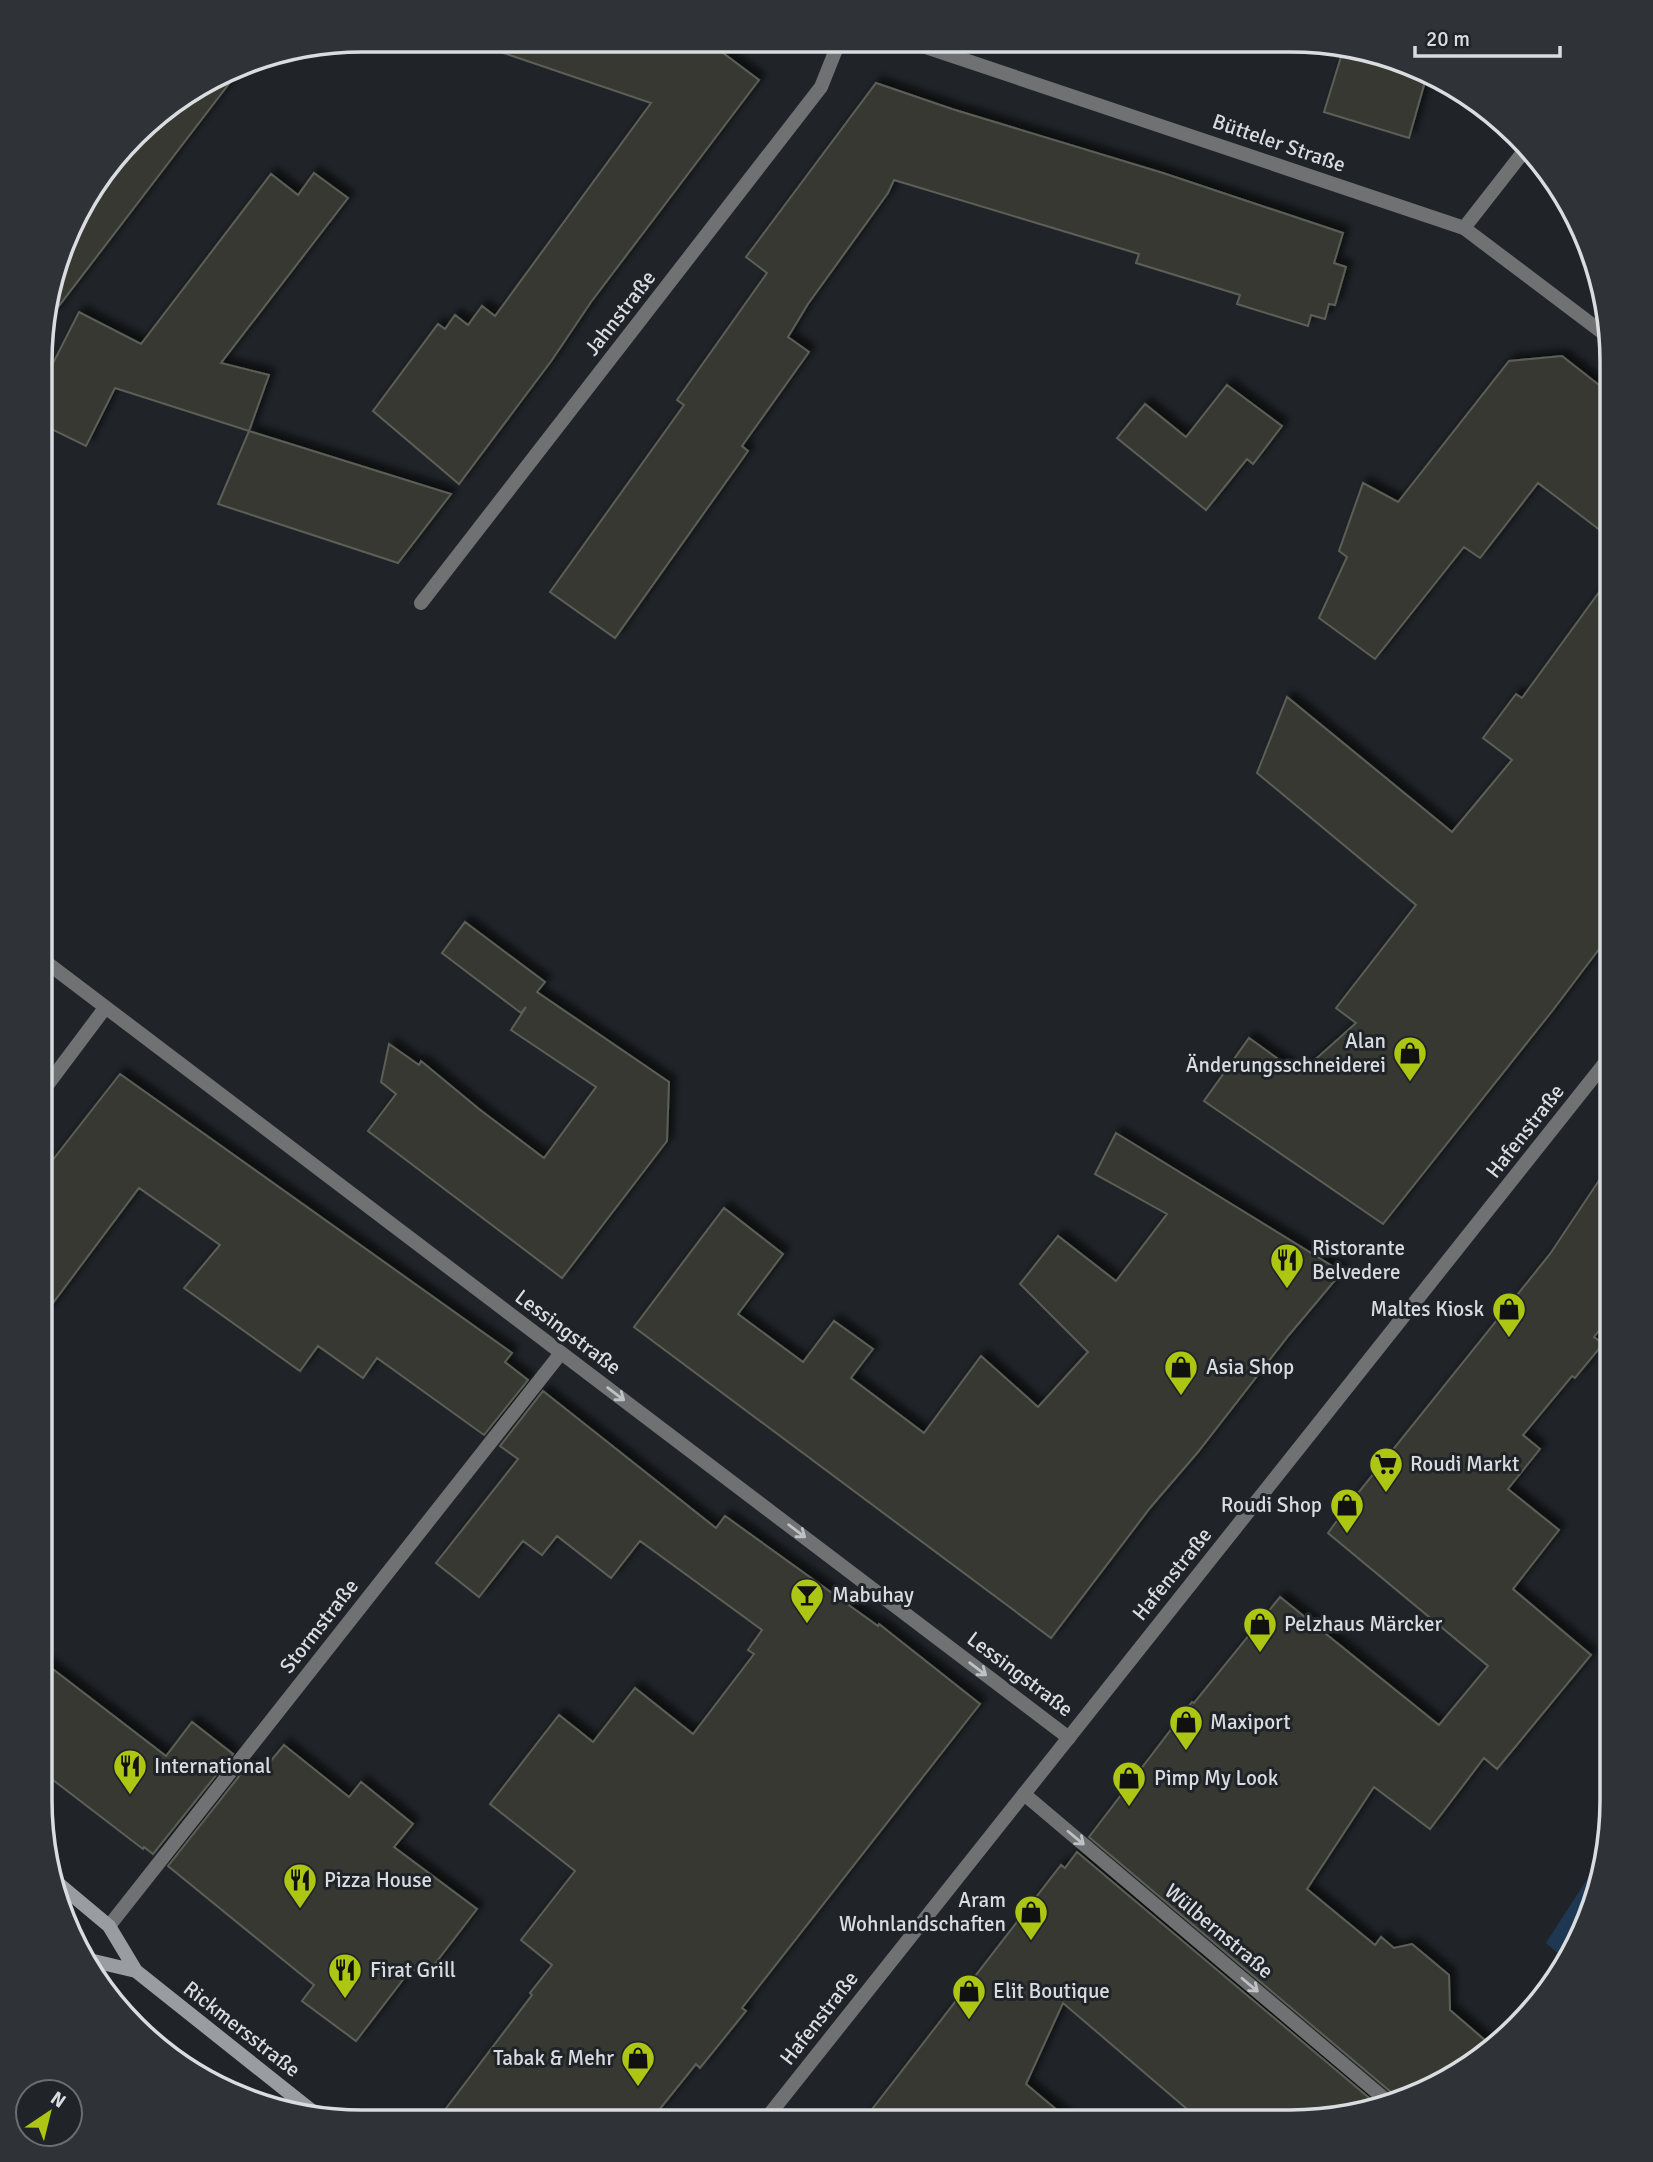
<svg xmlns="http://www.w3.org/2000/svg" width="1653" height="2162" font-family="Signika,sans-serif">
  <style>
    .green { fill: #1e3853 }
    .building { fill: #373833; stroke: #5c5e57; stroke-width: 2; filter: url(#shadow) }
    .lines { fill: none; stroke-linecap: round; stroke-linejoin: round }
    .pedestrian { stroke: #6f7173; stroke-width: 14 }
    .minor { stroke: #6f7173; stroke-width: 14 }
    .tertiary { stroke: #6f7173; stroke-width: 14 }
    .secondary { stroke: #999da1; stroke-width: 14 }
    .oneway { stroke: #bfc2c5 }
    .labels { text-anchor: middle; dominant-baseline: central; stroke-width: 6; stroke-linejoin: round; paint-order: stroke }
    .street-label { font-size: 21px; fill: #dadde0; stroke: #202428 }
    .poi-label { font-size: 21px; fill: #dadde0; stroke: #202428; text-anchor: start }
    .rim { fill: none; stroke: #dadde0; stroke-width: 3.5 }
  </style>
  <defs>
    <filter id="shadow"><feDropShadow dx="6" dy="-6" stdDeviation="3.5" flood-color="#0009"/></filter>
  </defs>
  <rect width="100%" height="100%" fill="#202428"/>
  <path class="green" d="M 1606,1850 L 1596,1904 L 1567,1961 L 1546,1943 Z"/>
  <path class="building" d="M 490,41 L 707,41 L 759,80 L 591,302 L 552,360 L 459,484 L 373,411 L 438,324 L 445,329 L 455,315 L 468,325 L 482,306 L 495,316 L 651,103 L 489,48 Z
    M 1344,47 L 1426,78 L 1409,138 L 1324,112 Z
    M 241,68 L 52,315 L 46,312 L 83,202 L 150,120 Z
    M 876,83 L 952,109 L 1163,173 L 1343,233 L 1334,263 L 1346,267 L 1335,305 L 1329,304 L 1325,319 L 1311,315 L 1308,326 L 1237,304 L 1240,295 L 1136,263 L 1139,254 L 894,180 L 888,193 L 808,304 L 788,337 L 809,352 L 742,446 L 748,451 L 615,638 L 550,592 L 684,405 L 677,400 L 767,273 L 746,257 Z
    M 314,173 L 348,198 L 221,363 L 269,375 L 249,431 L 115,388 L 86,446 L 43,425 L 43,383 L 79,312 L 141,344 L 271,174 L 298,195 Z
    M 1562,356 L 1613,396 L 1613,540 L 1538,483 L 1480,558 L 1464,547 L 1375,659 L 1319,618 L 1347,557 L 1339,551 L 1363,483 L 1398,502 L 1509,361 Z
    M 1227,385 L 1282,426 L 1253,464 L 1247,459 L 1206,510 L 1117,438 L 1145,404 L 1186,437 Z
    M 249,431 L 451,494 L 398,563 L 218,504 Z
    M 1613,573 L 1612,932 L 1553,1010 L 1383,1224 L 1204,1101 L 1249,1038 L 1299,1074 L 1356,1023 L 1336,1008 L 1416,905 L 1257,773 L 1287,697 L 1452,832 L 1512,760 L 1483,738 L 1516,694 L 1522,698 Z
    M 465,922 L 545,982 L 537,992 L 669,1082 L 667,1141 L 562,1278 L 368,1131 L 396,1094 L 381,1082 L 389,1044 L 419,1065 L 421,1061 L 479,1109 L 544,1158 L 596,1087 L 511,1030 L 526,1007 L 521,1013 L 442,953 Z
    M 120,1074 L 512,1353 L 505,1362 L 528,1380 L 484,1435 L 377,1358 L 363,1378 L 318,1346 L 300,1371 L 184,1288 L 220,1245 L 139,1188 L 41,1319 L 41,1175 Z
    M 1116,1133 L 1342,1272 L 1289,1335 L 1198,1452 L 1150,1508 L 1051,1638 L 634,1327 L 724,1208 L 783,1254 L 738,1314 L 803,1362 L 834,1321 L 873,1349 L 851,1378 L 924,1433 L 981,1356 L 1038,1407 L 1088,1352 L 1020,1284 L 1058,1236 L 1116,1281 L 1167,1214 L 1095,1174 Z
    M 1612,1161 L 1612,1314 L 1594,1337 L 1603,1344 L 1575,1378 L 1572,1376 L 1523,1435 L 1540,1449 L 1508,1489 L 1559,1530 L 1513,1589 L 1591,1655 L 1497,1769 L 1484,1758 L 1430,1829 L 1374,1787 L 1307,1889 L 1375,1945 L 1381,1937 L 1394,1948 L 1412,1944 L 1449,1975 L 1450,2010 L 1494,2048 L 1434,2088 L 1395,2097 L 1392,2093 L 1089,1837 L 1192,1702 L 1194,1703 L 1280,1597 L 1439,1725 L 1488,1666 L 1328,1533 L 1350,1503 L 1550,1254 Z
    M 543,1391 L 716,1528 L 725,1516 L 878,1626 L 879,1624 L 980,1704 L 742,2008 L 746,2011 L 700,2068 L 696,2064 L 651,2120 L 438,2119 L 532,1995 L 530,1993 L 552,1965 L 521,1940 L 575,1871 L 490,1804 L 559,1715 L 593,1742 L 635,1688 L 693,1734 L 754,1654 L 748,1650 L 762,1630 L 640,1541 L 611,1578 L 557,1536 L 542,1555 L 523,1541 L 479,1597 L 436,1563 L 518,1459 L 500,1446 Z
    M 41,1660 L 166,1756 L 192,1722 L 233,1754 L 153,1854 L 144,1847 L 143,1849 L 40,1770 Z
    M 284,1745 L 349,1797 L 361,1782 L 413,1824 L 394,1847 L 477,1909 L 424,1978 L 412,1968 L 356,2041 L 302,2001 L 314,1985 L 168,1866 L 248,1765 L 260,1774 Z
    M 1077,1852 L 1374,2102 L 1291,2122 L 1201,2121 L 1063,2003 L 1026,2084 L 1070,2121 L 863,2121 L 1061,1865 L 1065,1868 Z"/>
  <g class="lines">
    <path class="pedestrian" d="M 1464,228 L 1607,336"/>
    <path class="minor" d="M 911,42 L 1464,228 L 1528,146
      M 421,603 L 821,87 L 839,42
      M 42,959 L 1069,1738
      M 42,1092 L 105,1008
      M 1024,1794 L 1386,2100
      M 109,1926 L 561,1353"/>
    <path class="tertiary" d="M 765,2120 L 1612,1054"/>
    <path class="secondary" d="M 60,1885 L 109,1926 L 136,1971 L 322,2119
      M 85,1959 L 136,1971"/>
  </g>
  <defs><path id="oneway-shaft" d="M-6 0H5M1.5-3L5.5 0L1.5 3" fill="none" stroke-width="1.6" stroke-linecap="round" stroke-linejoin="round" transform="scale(1.75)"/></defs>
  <g class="oneway">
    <use href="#oneway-shaft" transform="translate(616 1394) rotate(37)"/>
    <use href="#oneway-shaft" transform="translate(797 1531) rotate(37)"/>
    <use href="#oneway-shaft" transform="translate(978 1669) rotate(37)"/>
    <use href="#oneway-shaft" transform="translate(1076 1838) rotate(40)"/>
    <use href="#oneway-shaft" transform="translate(1250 1985) rotate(40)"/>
  </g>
  <defs>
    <g id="shop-pin" transform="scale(1.75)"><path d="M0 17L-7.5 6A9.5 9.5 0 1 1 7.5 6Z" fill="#acc613" stroke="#202428"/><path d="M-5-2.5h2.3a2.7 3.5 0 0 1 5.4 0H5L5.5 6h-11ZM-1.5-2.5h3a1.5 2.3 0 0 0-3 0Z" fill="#111"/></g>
    <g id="restaurant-pin" transform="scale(1.75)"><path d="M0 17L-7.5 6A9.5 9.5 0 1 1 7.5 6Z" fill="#acc613" stroke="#202428"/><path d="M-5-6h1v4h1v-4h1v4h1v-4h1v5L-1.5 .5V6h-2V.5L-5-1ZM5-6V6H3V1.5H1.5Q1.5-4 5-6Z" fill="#111"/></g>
    <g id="supermarket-pin" transform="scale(1.75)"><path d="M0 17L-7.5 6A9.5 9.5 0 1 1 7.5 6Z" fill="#acc613" stroke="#202428"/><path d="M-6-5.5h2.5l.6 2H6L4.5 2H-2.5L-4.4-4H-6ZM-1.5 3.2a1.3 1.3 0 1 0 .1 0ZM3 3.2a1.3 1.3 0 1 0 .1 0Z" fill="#111"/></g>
    <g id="bar-pin" transform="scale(1.75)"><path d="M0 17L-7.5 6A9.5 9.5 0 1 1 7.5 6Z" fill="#acc613" stroke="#202428"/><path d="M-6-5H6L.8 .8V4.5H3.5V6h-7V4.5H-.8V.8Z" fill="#111"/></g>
  </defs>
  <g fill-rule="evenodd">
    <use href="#shop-pin" x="1410" y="1053"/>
    <use href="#restaurant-pin" x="1287" y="1260"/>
    <use href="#shop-pin" x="1509" y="1309"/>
    <use href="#shop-pin" x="1181" y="1367"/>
    <use href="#supermarket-pin" x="1386" y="1464"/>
    <use href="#shop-pin" x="1347" y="1505"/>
    <use href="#bar-pin" x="807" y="1595"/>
    <use href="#shop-pin" x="1260" y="1624"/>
    <use href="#shop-pin" x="1186" y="1722"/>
    <use href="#restaurant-pin" x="130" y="1766"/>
    <use href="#shop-pin" x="1129" y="1778"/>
    <use href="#restaurant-pin" x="300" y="1880"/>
    <use href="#shop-pin" x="1031" y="1912"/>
    <use href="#restaurant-pin" x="345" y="1970"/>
    <use href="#shop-pin" x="969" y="1991"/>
    <use href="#shop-pin" x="638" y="2058"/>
  </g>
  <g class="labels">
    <g class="street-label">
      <text transform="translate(1279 143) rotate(19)">Bütteler Straße</text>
      <text transform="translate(620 313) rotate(-52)">Jahnstraße</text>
      <text transform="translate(1525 1131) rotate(-52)">Hafenstraße</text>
      <text transform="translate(568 1332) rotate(37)">Lessingstraße</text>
      <text transform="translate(1172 1574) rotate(-51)">Hafenstraße</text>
      <text transform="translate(319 1626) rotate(-52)">Stormstraße</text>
      <text transform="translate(1020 1674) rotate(37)">Lessingstraße</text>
      <text transform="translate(1219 1931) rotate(40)">Wülbernstraße</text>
      <text transform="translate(819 2018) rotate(-52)">Hafenstraße</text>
      <text transform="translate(242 2029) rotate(38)">Rickmersstraße</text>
    </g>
    <g class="poi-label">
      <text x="1386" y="1041" text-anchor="end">Alan<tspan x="1386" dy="24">Änderungsschneiderei</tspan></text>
      <text x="1312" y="1248">Ristorante<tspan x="1312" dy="24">Belvedere</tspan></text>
      <text x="1484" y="1309" text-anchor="end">Maltes Kiosk</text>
      <text x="1206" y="1367">Asia Shop</text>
      <text x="1410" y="1464">Roudi Markt</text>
      <text x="1322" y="1505" text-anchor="end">Roudi Shop</text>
      <text x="832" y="1595">Mabuhay</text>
      <text x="1284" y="1624">Pelzhaus Märcker</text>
      <text x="1210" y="1722">Maxiport</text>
      <text x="154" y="1766">International</text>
      <text x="1154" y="1778">Pimp My Look</text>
      <text x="324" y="1880">Pizza House</text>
      <text x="1006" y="1900" text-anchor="end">Aram<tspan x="1006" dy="24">Wohnlandschaften</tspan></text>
      <text x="370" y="1970">Firat Grill</text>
      <text x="993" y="1991">Elit Boutique</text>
      <text x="614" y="2058" text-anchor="end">Tabak &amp; Mehr</text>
    </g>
  </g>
  <path d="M0 0H1653V2162H0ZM362 52H1290A310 310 0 0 1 1600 362V1800A310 310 0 0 1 1290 2110H362A310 310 0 0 1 52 1800V362A310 310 0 0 1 362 52Z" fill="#2f3337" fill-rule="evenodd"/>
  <path class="rim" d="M362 52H1290A310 310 0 0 1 1600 362V1800A310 310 0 0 1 1290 2110H362A310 310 0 0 1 52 1800V362A310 310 0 0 1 362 52Z"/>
  <g transform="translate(49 2113) rotate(35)"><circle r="33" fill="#202428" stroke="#6a6e72" stroke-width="2"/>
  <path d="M0-5L12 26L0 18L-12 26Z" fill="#acc613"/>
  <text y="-10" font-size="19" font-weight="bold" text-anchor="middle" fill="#dadde0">N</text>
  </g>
  <path d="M1415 46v10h145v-10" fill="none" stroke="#dadde0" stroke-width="3.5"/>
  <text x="1426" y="46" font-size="21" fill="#dadde0" stroke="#202428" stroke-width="5" paint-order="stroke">20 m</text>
</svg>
